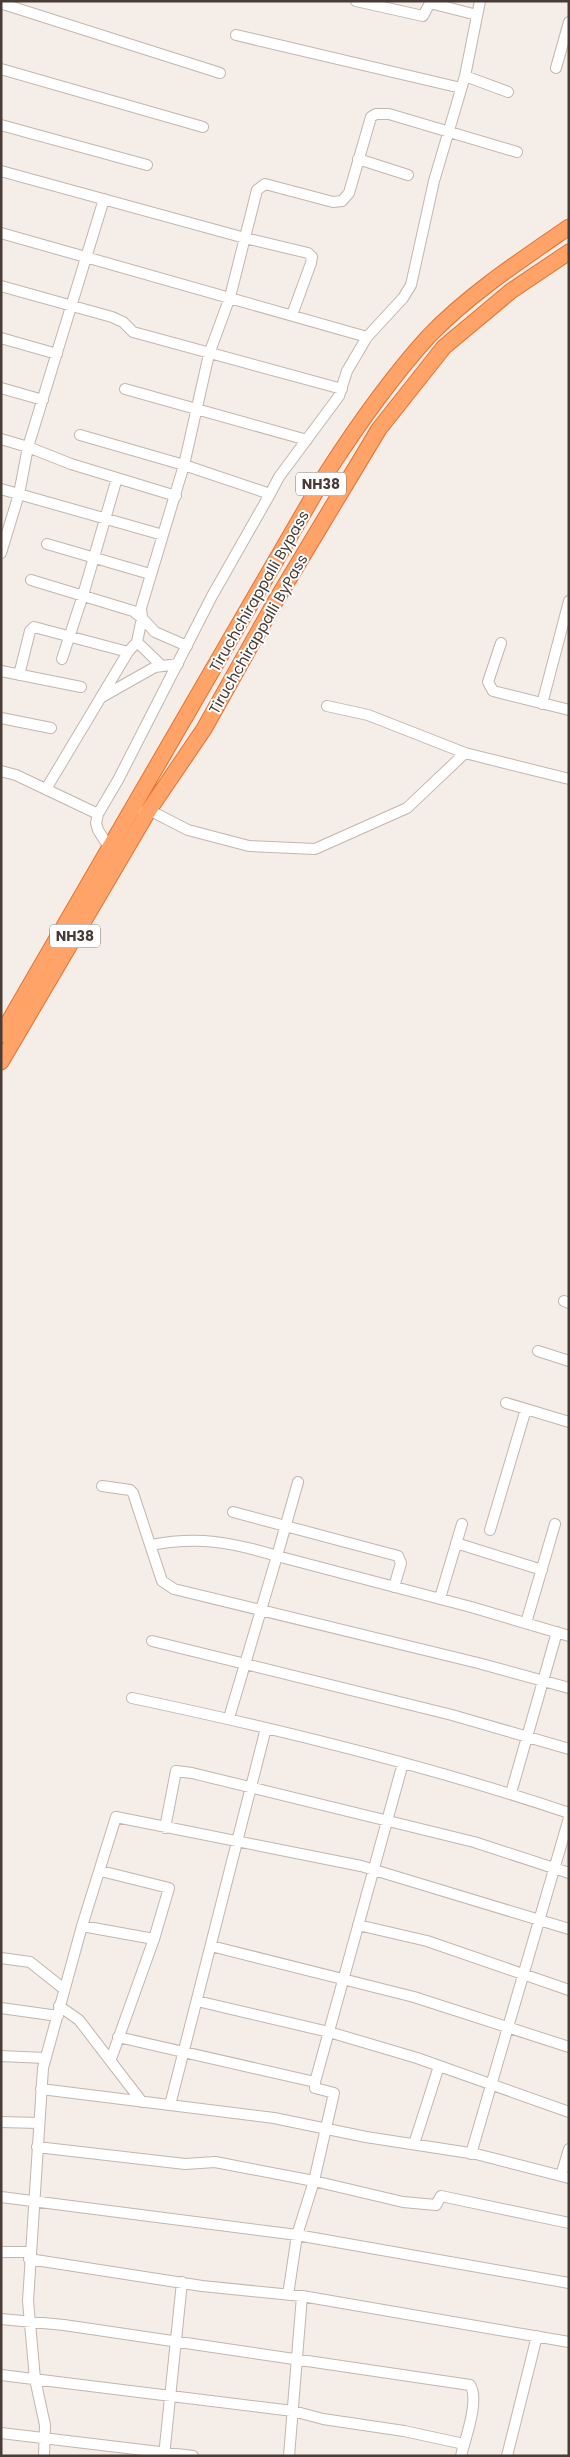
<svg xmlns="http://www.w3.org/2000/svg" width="570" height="2457" font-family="Poppins,sans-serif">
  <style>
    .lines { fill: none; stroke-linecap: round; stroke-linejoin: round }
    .minor-casing { stroke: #c4b5ad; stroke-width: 12 }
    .highway-casing { stroke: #e7712f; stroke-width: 17 }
    .minor { stroke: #fff; stroke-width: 10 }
    .highway { stroke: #ffa369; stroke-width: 15 }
    .labels { text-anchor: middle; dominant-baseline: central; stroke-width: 4; stroke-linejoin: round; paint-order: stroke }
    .shield { fill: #fff; stroke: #807672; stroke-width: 1 }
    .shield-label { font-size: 14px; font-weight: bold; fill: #493c36 }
    .street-label { font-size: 15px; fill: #493c36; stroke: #fff }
  </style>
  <rect width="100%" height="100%" fill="#f5ede8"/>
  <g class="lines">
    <g class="minor-casing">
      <path id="minor" d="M 356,1 L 423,16 L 430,3
        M 431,1 L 430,3 L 477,15
        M 3,4 L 220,73
        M 236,35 L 461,88
        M 556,68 L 569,22
        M 1,69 L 203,127
        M 465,76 L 508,92
        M 1,125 L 147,165
        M 358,159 L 408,175
        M 1,171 L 245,238 L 308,253 L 312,257 L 311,263 L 292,315
        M 1,233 L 367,337
        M 1,286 L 112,317 L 123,322 L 133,332 L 342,389
        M 1,338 L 57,354
        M 1,388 L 43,400
        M 125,389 L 307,440
        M 80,435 L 184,465 L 270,494 L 279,477 L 339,396 L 347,371 L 367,337 L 403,298 L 411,285 L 434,181 L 465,76 L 480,1
        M 1,439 L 28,447 L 71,464 L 176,496
        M 1,489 L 163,535
        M 47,544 L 150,574
        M 1,553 L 19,494 L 28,447 L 104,199
        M 31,580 L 133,611 L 142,618 L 141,608 L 184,465 L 209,354 L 230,297 L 257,190 L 265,184 L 333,202 L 342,201 L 349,193 L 371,117 L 376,114 L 389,114 L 517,152
        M 142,618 L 155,632 L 187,646
        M 137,642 L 162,666
        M 501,643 L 488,682 L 493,691 L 569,710
        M 62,659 L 83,595 L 117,478
        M 1,671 L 81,687
        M 19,675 L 30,631 L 34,627 L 128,652
        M 102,697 L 155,667 L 178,664
        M 542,704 L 569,601
        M 327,706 L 368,715 L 465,753 L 569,779
        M 1,718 L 51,728
        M 1,771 L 16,775 L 98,814
        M 46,789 L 128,652 L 137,642 L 142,618
        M 143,812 L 149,810 L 188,830 L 249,846 L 315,849 L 407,808 L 465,753
        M 110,849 L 98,830 L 96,823 L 98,814 L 118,780 L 212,596 L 270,494
        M 564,1301 L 569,1303
        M 538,1351 L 569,1361
        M 506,1403 L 569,1422
        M 102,1486 L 130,1490 L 133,1493 L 162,1581 L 174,1589 L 478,1663 L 569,1688
        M 233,1512 L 398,1556 L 401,1563 L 394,1587
        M 490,1530 L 526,1409
        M 456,1543 L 542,1570
        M 151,1545 C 198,1536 231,1542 277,1556 L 298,1482
        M 440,1598 L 462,1524
        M 526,1623 L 555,1524
        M 152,1641 L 452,1715 L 569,1749
        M 132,1698 C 279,1729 426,1765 569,1813
        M 229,1718 L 277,1556 L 471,1607 L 569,1636
        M 511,1793 L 557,1632
        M 165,1828 L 176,1771 L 192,1773 L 474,1842 L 569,1873
        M 101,1871 L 169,1888 L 154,1939 L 111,2059
        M 358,1925 L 427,1941 L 569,1990
        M 82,1926 L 154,1939
        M 211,1946 L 414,1997 L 569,2047
        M 1,1958 L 30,1962 L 64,1989
        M 197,2001 L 329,2032 L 417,2058 L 569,2112
        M 59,2006 L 79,2020 L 142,2102
        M 1,2008 L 58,2016
        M 118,2037 L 315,2082
        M 1,2056 L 45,2058
        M 41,2089 L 274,2118 L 366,2137 L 476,2154 L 569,2178
        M 170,2105 L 266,1728
        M 1,2122 L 39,2123
        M 414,2144 L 439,2066
        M 37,2147 L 185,2164 L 215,2162 L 314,2181 L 403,2202 L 436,2205 L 441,2196 L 569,2223
        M 471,2154 L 569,1818
        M 561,2176 L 569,2149
        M 1,2197 L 297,2235 L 569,2283
        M 1,2252 L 30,2252
        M 29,2259 L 202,2286 L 302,2296 L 569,2342
        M 288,2295 L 297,2235 L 314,2181 L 334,2093 L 315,2088 L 315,2082 L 403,1763
        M 1,2319 L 64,2325 L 470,2385 C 480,2400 465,2439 461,2456
        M 1,2375 L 293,2411 L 323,2419 L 404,2431 L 464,2444
        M 1,2433 L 193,2456
        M 44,2456 L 45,2425 L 35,2379 L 28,2301 L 43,2068 L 82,1926 L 116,1817 L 361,1866 L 569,1929
        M 164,2456 L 182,2282
        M 289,2456 L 302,2296
        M 507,2456 L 537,2336"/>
    </g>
    <g class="highway-casing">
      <path id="highway" d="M 1,1035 L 326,474 C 357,426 389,380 428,337 C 468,295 521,260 569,227
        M 1,1062 L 149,810 L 204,729 L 275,602 L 379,429 L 444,347 L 511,291 L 569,252"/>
    </g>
    <use href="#minor" class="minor"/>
    <use href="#highway" class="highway"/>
  </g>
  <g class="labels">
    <g class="shield">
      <rect x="296" y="472.5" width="50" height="23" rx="4"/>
      <rect x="50" y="924.5" width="50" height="23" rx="4"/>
    </g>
    <g class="shield-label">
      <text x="321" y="484">NH38</text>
      <text x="75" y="936">NH38</text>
    </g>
    <g class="street-label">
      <text transform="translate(259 591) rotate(-60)">Tiruchchirappalli Bypass</text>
      <text transform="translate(258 634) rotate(-60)">Tiruchchirappalli ByPass</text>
    </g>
  </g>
  <rect width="570" height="2457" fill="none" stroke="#493c36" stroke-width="5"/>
</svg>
